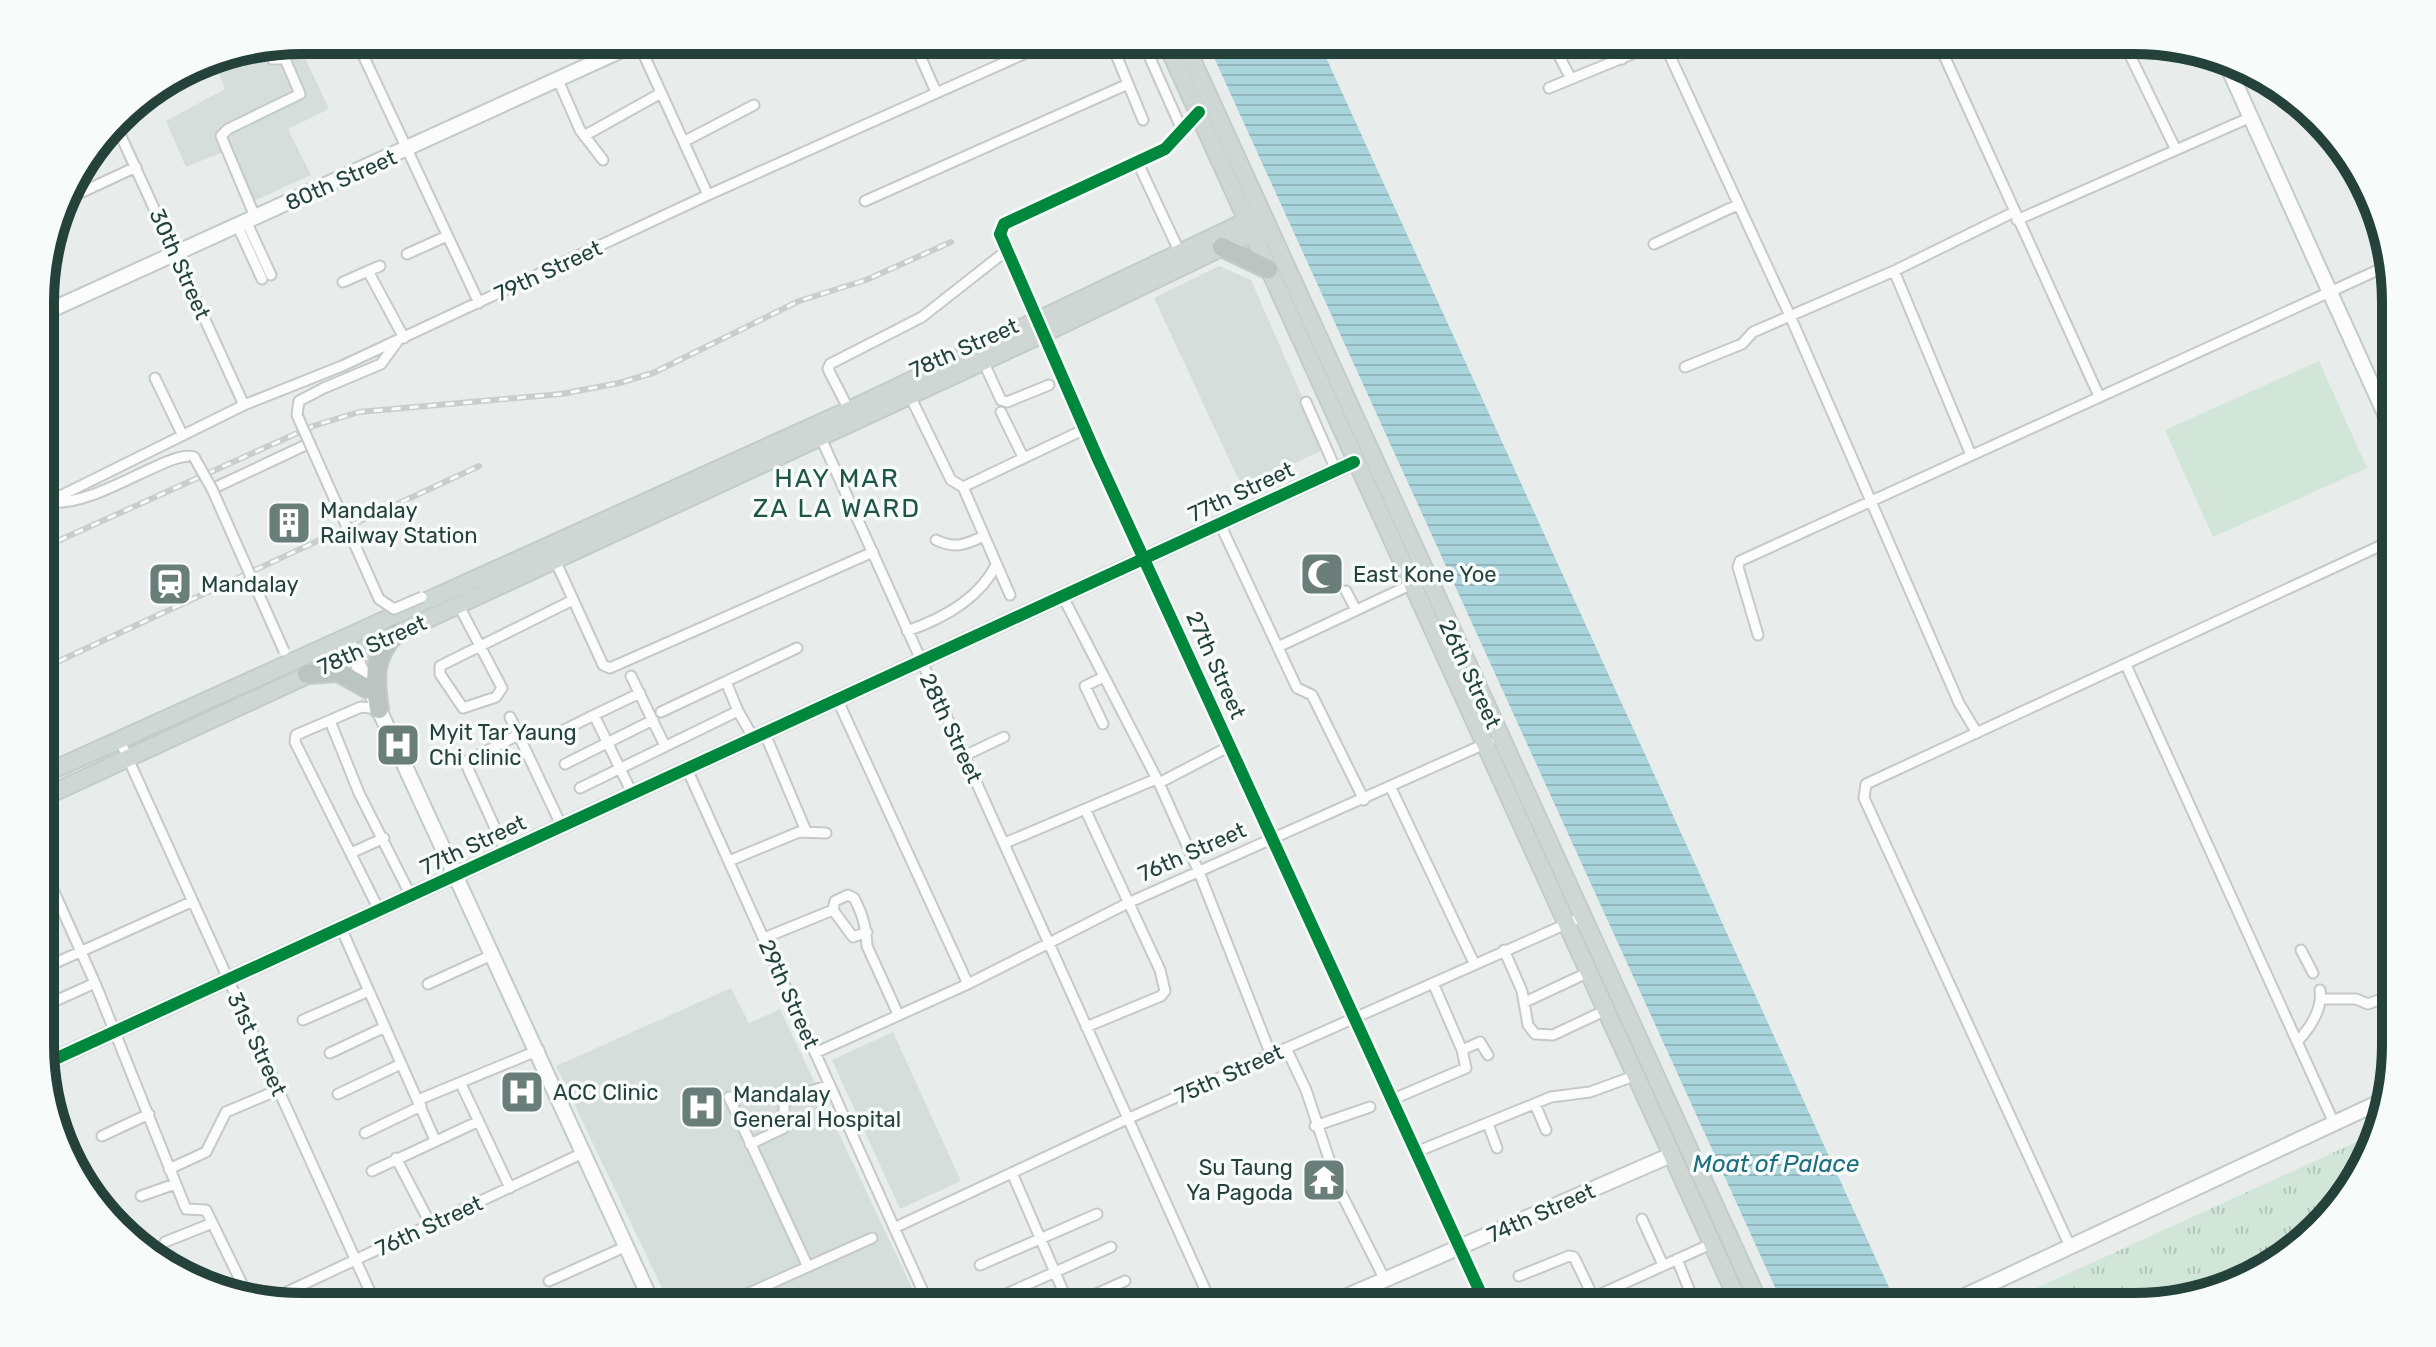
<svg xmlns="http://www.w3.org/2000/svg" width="2436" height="1347" font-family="Rubik,sans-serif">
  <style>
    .built { fill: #d6dedb }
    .grass { fill: url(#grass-tufts) }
    .pitch { fill: #d1e6d8 }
    .water { fill: url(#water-rules) }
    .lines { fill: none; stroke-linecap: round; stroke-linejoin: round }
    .street-casing { stroke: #c5cac8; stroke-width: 13 }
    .secondary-casing { stroke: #c3cbc8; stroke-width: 18 }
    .primary-casing { stroke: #c3ccc9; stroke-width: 20 }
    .highway-casing { stroke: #c3ccc9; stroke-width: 22 }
    .street { stroke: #fcfcfc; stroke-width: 9 }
    .secondary { stroke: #fcfcfc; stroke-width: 14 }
    .primary { stroke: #cfd7d5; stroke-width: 16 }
    .highway { stroke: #bcc4c2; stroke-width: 18 }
    .rail-casing { stroke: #c9cdcc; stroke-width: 6 }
    .rail { stroke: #f7fbf9; stroke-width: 3; stroke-dasharray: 9; stroke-linecap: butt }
    .street-bridge-casing { stroke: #c5cac8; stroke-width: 13; stroke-linecap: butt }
    .street-bridge { stroke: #fcfcfc; stroke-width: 9 }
    .cycleway-casing { stroke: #f7fbf9; stroke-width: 17 }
    .cycleway { stroke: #00873e; stroke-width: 12 }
    .labels { text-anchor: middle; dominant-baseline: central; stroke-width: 7; stroke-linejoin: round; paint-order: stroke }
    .street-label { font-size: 22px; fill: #24423a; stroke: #f7fbf9 }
    .poi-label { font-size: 22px; fill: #24423a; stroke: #f7fbf9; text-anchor: start }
    .water-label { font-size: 24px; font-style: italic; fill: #1c6f80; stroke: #f7fbf9 }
    .quarter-label { font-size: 26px; letter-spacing: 2px; fill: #1f5548; stroke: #f7fbf9 }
    .rim { fill: none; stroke: #24423a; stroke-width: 10 }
  </style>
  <defs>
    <pattern id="grass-tufts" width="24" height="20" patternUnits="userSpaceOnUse" patternTransform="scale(2)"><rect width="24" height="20" fill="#d1e6d8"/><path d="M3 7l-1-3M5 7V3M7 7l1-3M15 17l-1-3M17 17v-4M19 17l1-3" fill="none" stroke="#b3c6ba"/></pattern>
    <pattern id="water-rules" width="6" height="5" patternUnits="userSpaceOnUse" patternTransform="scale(2)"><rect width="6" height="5" fill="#a9d4db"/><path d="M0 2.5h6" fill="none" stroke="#91b7bd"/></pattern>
  </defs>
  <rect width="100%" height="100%" fill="#e8edeb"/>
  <path class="built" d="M 297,41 L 329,109 L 288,129 L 311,175 L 245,205 L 223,152 L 186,167 L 166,121 L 225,89 L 213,58 Z
    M 1219,266 L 1251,280 L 1325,449 L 1242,487 L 1154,298 Z
    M 731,988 L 749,1023 L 780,1009 L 921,1307 L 671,1307 L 556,1066 Z
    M 893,1032 L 961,1181 L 900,1209 L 832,1060 Z"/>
  <path class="grass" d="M 2374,1134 L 2361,1176 L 2265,1272 L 2151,1306 L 1995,1307 Z"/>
  <path class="pitch" d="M 2319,361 L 2367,468 L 2213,537 L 2165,430 Z"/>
  <path class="water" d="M 1206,40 L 1318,40 L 1898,1307 L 1784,1307 Z"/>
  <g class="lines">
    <g class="street-casing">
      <path id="street" d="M 356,40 L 479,303
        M 419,40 L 423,40
        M 637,40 L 708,195
        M 913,40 L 936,92
        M 1110,40 L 1143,120
        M 1142,40 L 1182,130
        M 1551,40 L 1571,79
        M 1614,40 L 1622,59
        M 1937,40 L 2099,396
        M 1663,41 L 1791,318 L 1959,703 L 1977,733
        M 2125,45 L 2176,150
        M 858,47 L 871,40
        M 558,80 L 580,130 L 603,160
        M 1549,88 L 1666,40
        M 1199,112 L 1165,149 L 1004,224 L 1000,234 L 1098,459 L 1487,1307
        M 115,123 L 244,405
        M 584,136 L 661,93
        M 685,141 L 754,105
        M 1137,161 L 1180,253
        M 63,201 L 136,167
        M 865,201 L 1128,84
        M 256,219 L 221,136 L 228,129 L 300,94 L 285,59 L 272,59 L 267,47
        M 2017,220 L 2251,117
        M 247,223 L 271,275
        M 238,227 L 262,279
        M 1654,244 L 1737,205
        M 407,254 L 447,236
        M 368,271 L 380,266
        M 343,282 L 368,271 L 404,338
        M 983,361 L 1001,400 L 1007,402 L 1049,385
        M 1685,367 L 1742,344 L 1753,332 L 1894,271
        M 155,378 L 182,434
        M 324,388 L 381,364 L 397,342
        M 909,394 L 951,480 L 963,487
        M 1306,402 L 1336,470
        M 849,410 L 828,369 L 830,364 L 922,317 L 1006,251
        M 1001,412 L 1023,457
        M 820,436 L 1213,1307
        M 1971,455 L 1894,271 L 2014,212
        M 212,489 L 310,443
        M 49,502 C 96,508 169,449 194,457
        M 42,505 L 244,405 L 342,366 L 708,195 L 1055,40
        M 1220,524 L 1297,688 L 1312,695 L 1364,800
        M 936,540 C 955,549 964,545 982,537
        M 555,560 L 603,665 L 610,668 L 873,552
        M 1346,591 L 1356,610
        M 1010,595 L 963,487 L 1085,429
        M 1063,597 L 1159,783 L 1199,872 L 1271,1055
        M 459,606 L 502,688 L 496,697 L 463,708 L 440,674 L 440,666 L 573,600
        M 907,631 C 942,619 979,599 996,565
        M 1758,635 L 1738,567 L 1740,561 L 2389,265
        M 1280,646 L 1410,585
        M 2126,665 L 2334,1123
        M 631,676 L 665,746
        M 726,682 L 738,711
        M 838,701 L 968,984
        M 661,712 L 797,648
        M 510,717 L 562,827
        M 330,721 L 359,793 L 411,896
        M 1103,724 L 1085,686 L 1104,677
        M 765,734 L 806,831
        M 552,736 L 594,715
        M 120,741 L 377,1307
        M 964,756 L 1004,737
        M 565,764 L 653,720
        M 687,769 L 930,1307
        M 1159,783 L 1230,746
        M 580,788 L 738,711 L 754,739
        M 1391,788 L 1474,963
        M 632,793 L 594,715 L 640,693
        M 1085,809 L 1160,970 L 1165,991 L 1161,996 L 1086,1027
        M 1005,843 L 1156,779
        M 506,852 L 465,762 L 518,735
        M 351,853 L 384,838
        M 729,861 L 799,832 L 826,833
        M 42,865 L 95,983 L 186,1209 L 206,1210 L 246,1292
        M 379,910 L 295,742 L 296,735 L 361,707 L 379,709
        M 341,928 L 435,1140
        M 867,932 L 853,937 L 833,910 L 835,901 L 848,895 L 854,898 C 863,915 866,927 867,946 L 898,1014
        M 764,938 L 833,910
        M 1504,950 L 1522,991 L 1528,1025 L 1535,1034 L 1553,1035 L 1604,1011
        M 2301,950 L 2313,973
        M 42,969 L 191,902
        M 428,984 L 494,954
        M 2321,999 L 2356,999 L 2368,1004 L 2394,994
        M 1525,1002 L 1587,973
        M 42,1007 L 95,983
        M 303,1020 L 369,991
        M 2297,1042 C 2310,1028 2323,1010 2320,990
        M 1286,1048 L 1306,1090 L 1339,1189 L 1384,1278
        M 1462,1050 L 1480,1042 L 1488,1055
        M 330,1053 L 385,1027
        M 815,1053 L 968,984 L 1128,903 L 1489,742
        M 461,1084 L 510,1188
        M 338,1094 L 401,1064
        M 729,1097 L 808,1267
        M 418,1100 L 539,1050
        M 1391,1100 L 1466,1068 L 1462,1050 L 1433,983
        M 1535,1104 L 1546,1130
        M 1488,1124 L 1497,1148
        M 1315,1126 L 1370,1107
        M 365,1133 L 421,1106
        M 102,1136 L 149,1114
        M 750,1144 L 784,1128 L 784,1104 L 789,1098 L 830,1085
        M 1416,1152 L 1551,1097 L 1590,1092 L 1634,1076
        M 396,1158 L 431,1225
        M 169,1169 L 206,1152 L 226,1112 L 278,1090
        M 372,1171 L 477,1122
        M 1012,1173 L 1070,1307
        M 141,1196 L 175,1184
        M 1642,1219 L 1663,1265
        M 894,1228 L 1127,1119 L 1582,917
        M 165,1242 L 210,1224
        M 2069,1244 L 1864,798 L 1866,784 L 2395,539
        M 1677,1259 L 1696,1307
        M 980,1265 L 1097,1214
        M 1519,1276 L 1569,1256 L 1574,1257 L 1598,1307
        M 549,1281 L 627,1246
        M 997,1298 L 1111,1247
        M 272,1299 L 585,1152
        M 718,1307 L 872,1238
        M 1067,1307 L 1125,1281
        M 1572,1307 L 1711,1244"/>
    </g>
    <g class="secondary-casing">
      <path id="secondary" d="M 2227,65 L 2395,436
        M 42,314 L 644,40
        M 346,638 L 654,1307
        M 42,1065 L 1354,462
        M 1322,1307 L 1671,1155
        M 1941,1307 L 2384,1100"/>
    </g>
    <g class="primary-casing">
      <path id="primary" d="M 1165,40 L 1741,1307
        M 1183,40 L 1761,1307
        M 42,775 L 849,410 L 1255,217
        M 42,798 L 1045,333 L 1260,229"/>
    </g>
    <g class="highway-casing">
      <path id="highway" d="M 1222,247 L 1268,269
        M 307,674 L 338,672 L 370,690
        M 379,709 C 374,677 373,657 396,633"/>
    </g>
    <use href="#street" class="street"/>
    <use href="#secondary" class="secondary"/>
    <use href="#primary" class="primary"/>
    <use href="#highway" class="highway"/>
    <g class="rail-casing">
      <path id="rail" d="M 42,548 L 313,426 L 359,412 L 561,394 L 619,383 L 653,373 L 799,301 L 866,280 L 951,242
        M 42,669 L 479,466"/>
    </g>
    <use href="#rail" class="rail"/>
    <g class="street-bridge-casing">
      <path id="street-bridge" d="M 324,388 L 299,401 L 297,415 L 379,599 L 394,609 L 422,597
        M 194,457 L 212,489 L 284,651"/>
    </g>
    <use href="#street-bridge" class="street-bridge"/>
    <g class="cycleway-casing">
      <path id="cycleway" d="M 1199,112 L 1165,149 L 1004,224 L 1000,234 L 1098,459 L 1487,1307
        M 42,1065 L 1354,462"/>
    </g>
    <use href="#cycleway" class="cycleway"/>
  </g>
  <defs>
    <g id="building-square" transform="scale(2.3)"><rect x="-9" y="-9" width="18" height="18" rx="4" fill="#697e78" stroke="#f7fbf9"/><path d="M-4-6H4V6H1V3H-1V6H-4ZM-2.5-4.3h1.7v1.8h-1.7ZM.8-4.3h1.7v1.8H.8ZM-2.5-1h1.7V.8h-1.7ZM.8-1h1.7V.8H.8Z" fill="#fff"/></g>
    <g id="mosque-square" transform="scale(2.3)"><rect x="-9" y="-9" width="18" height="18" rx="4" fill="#697e78" stroke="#f7fbf9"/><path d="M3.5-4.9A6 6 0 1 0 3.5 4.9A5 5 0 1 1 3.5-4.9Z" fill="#fff"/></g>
    <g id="station-square" transform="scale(2.3)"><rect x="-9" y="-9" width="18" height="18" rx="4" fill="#697e78" stroke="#f7fbf9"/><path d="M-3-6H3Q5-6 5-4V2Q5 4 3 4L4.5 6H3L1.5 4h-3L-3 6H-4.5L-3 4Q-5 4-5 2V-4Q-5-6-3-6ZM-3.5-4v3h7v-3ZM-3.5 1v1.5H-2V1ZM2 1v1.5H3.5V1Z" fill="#fff"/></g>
    <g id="hospital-square" transform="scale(2.3)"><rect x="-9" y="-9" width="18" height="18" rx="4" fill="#697e78" stroke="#f7fbf9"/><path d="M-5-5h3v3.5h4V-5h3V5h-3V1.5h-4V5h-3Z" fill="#fff"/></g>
    <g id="temple-square" transform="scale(2.3)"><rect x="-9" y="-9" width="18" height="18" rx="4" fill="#697e78" stroke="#f7fbf9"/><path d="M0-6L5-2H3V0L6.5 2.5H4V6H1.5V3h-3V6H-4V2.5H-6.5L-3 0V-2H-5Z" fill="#fff"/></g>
  </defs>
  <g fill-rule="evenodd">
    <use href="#building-square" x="289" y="523"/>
    <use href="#mosque-square" x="1322" y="574"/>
    <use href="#station-square" x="170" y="584"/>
    <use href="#hospital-square" x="398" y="745"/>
    <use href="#hospital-square" x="522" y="1092"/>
    <use href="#hospital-square" x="702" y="1107"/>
    <use href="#temple-square" x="1324" y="1180"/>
  </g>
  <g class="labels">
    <g class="street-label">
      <text transform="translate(341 180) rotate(-24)">80th Street</text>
      <text transform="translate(180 264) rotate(66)">30th Street</text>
      <text transform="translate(548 271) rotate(-25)">79th Street</text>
      <text transform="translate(964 348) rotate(-24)">78th Street</text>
      <text transform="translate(1241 492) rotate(-25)">77th Street</text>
      <text transform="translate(372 645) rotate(-24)">78th Street</text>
      <text transform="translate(1216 665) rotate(66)">27th Street</text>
      <text transform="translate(1470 674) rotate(65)">26th Street</text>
      <text transform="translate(951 728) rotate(65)">28th Street</text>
      <text transform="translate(473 845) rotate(-25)">77th Street</text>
      <text transform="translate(1192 852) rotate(-24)">76th Street</text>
      <text transform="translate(789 994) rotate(66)">29th Street</text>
      <text transform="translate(257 1044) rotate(65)">31st Street</text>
      <text transform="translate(1229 1074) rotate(-24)">75th Street</text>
      <text transform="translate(1541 1213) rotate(-24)">74th Street</text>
      <text transform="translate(429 1226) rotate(-25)">76th Street</text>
    </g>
    <g class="poi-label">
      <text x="320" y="510">Mandalay<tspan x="320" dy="25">Railway Station</tspan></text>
      <text x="1353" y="574">East Kone Yoe</text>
      <text x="201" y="584">Mandalay</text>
      <text x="429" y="732">Myit Tar Yaung<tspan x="429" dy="25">Chi clinic</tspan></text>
      <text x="553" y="1092">ACC Clinic</text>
      <text x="733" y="1094">Mandalay<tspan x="733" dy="25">General Hospital</tspan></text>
      <text x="1293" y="1167" text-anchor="end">Su Taung<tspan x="1293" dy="25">Ya Pagoda</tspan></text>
    </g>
    <g class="water-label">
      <text x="1776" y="1164">Moat of Palace</text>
    </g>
    <g class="quarter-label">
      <text x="837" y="478">HAY MAR<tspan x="837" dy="30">ZA LA WARD</tspan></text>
    </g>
  </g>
  <path d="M0 0H2436V1347H0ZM302 54H2134A248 248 0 0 1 2382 302V1045A248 248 0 0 1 2134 1293H302A248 248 0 0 1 54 1045V302A248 248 0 0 1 302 54Z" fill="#f7fbf9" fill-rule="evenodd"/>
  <path class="rim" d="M302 54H2134A248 248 0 0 1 2382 302V1045A248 248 0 0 1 2134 1293H302A248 248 0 0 1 54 1045V302A248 248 0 0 1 302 54Z"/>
</svg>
